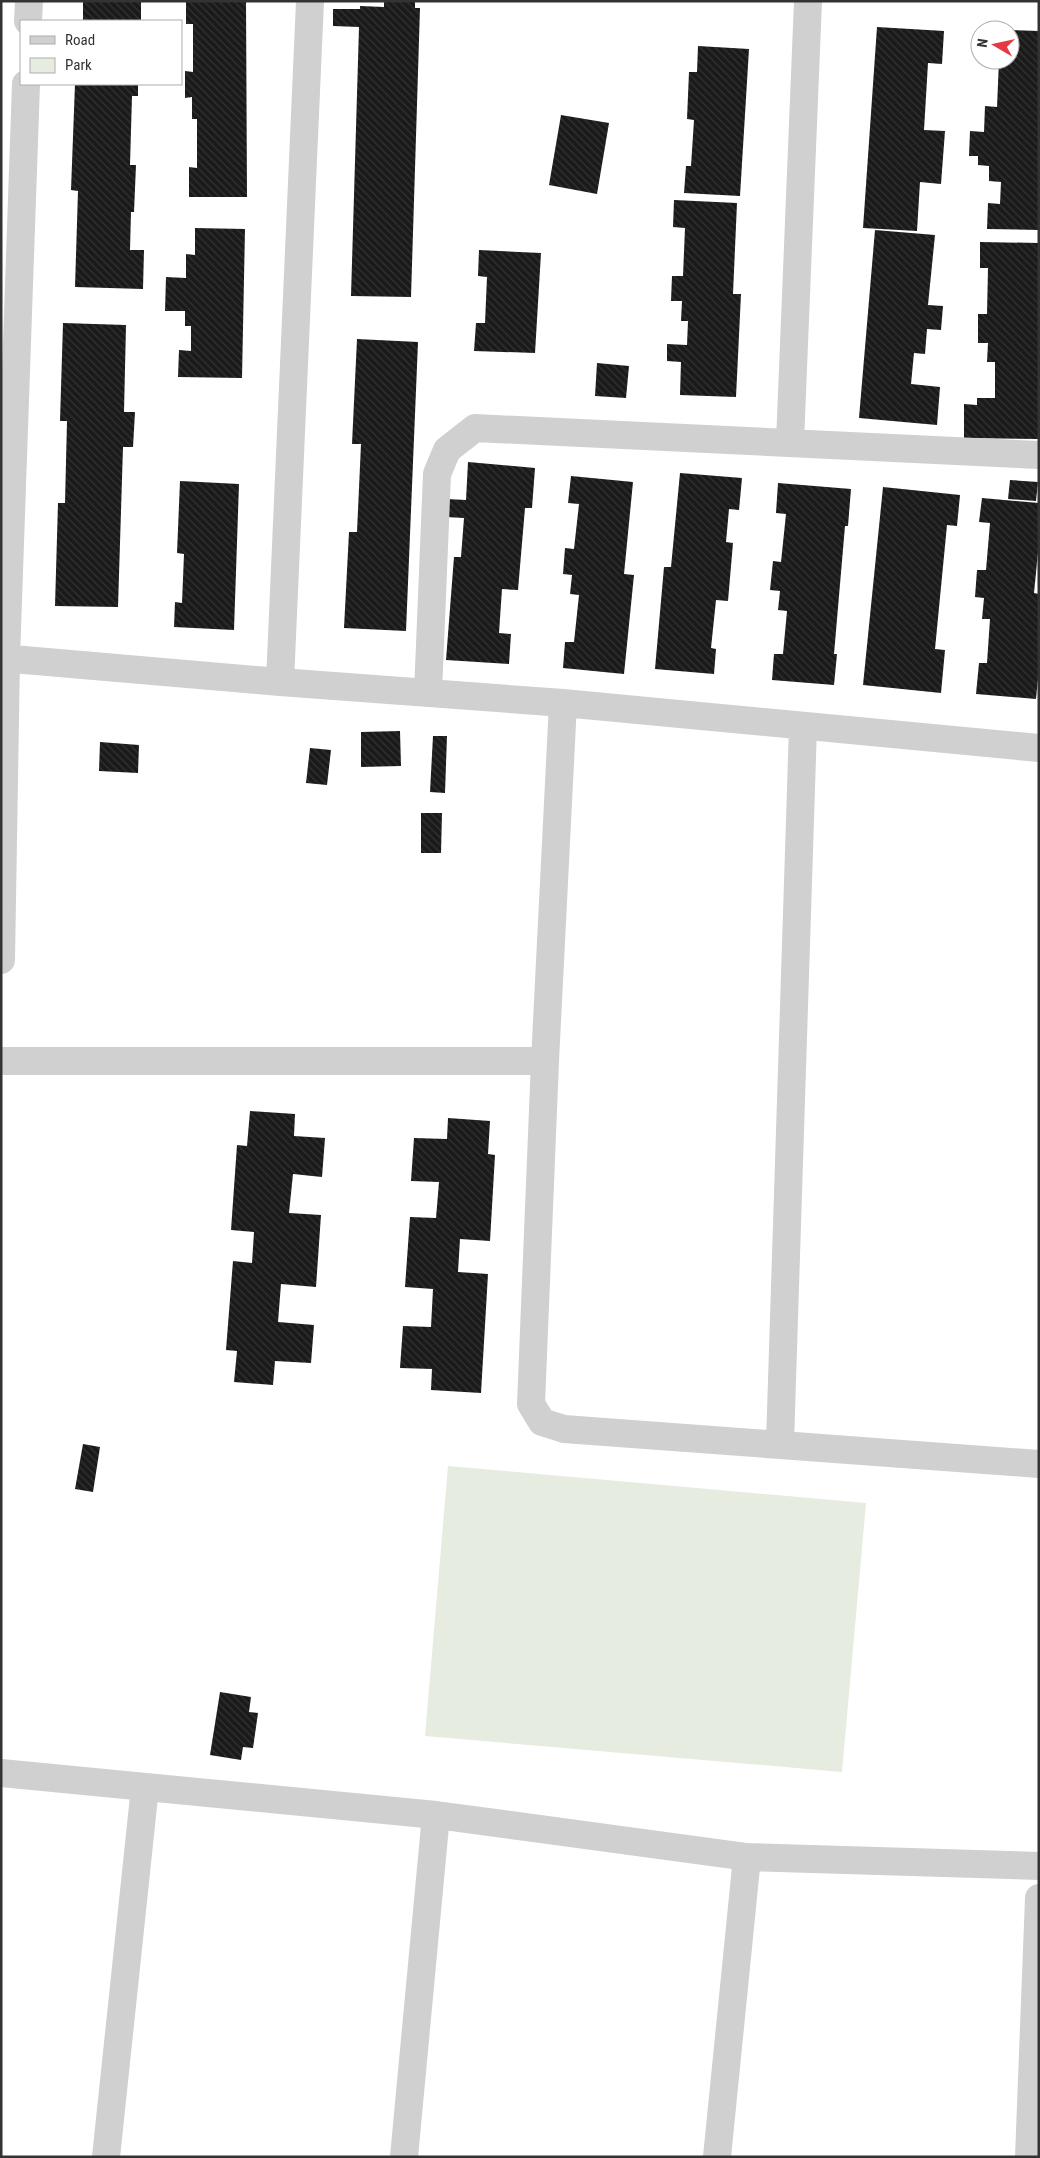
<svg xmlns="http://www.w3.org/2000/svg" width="1040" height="2158" font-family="'Roboto Condensed',sans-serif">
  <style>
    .park { fill: #e6ecdf }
    .building { fill: url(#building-back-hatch) }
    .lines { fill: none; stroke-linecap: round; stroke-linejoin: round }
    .street { stroke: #d0d0d0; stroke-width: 28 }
  </style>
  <defs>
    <pattern id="building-back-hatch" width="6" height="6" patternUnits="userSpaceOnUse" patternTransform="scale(1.25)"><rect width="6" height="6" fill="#1a1a1a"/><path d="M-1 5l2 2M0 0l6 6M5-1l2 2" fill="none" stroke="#333"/></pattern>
  </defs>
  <rect width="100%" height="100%" fill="#fff"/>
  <path class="park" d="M 448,1466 L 866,1503 L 842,1772 L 425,1736 Z"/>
  <path class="building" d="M 83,1 L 141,1 L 141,21 L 83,21 Z
    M 186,1 L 246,1 L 247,197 L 189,197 L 189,167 L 197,168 L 197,119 L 192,119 L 192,97 L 185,98 L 185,71 L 193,72 L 193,24 L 186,24 Z
    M 384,1 L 415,1 L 415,8 L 420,8 L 411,297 L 351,296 L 359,27 L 333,26 L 333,9 L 360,9 L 360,6 L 384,7 Z
    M 877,27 L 944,31 L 942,64 L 928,63 L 924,130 L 945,131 L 941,184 L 920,182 L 917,231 L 863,228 Z
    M 1010,30 L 1039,31 L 1039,230 L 987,229 L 988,203 L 1000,204 L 1001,182 L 989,181 L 989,166 L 978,165 L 978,156 L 969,156 L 970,131 L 984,132 L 985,106 L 997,107 L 999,60 L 1010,60 Z
    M 698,46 L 749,49 L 740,196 L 684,193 L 686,166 L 691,166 L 694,120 L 687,119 L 689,72 L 697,72 Z
    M 75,84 L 138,84 L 138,96 L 132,96 L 130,165 L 136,165 L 134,212 L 131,212 L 130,250 L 144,250 L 143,289 L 75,287 L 78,191 L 71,190 Z
    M 561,115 L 609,123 L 597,194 L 549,185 Z
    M 674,200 L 737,203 L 733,294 L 741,294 L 736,397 L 680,395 L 681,362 L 667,361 L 667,344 L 687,345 L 688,321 L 681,321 L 682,301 L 671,301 L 672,276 L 683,276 L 685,228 L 673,227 Z
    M 195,228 L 245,229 L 242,378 L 178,377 L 179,350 L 191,351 L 191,326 L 185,326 L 185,311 L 165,311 L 166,277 L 186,278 L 186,254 L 195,255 Z
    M 875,230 L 935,235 L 928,305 L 943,306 L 941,330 L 927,329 L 925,354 L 914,353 L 911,384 L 940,387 L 937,425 L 859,418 Z
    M 980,242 L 1039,243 L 1039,439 L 964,438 L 964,404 L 977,405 L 977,398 L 995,398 L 995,362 L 987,362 L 988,343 L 978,343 L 978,314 L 987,314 L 988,268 L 980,268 Z
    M 479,250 L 541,253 L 535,353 L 474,351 L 476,323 L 485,323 L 487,277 L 478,276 Z
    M 63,323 L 126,325 L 124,412 L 135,412 L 133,447 L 123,447 L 118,607 L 55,606 L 58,503 L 65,503 L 67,421 L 60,421 Z
    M 357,339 L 418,342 L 406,631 L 344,628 L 349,532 L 357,532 L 361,444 L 352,444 Z
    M 597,363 L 629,366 L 626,398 L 595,396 Z
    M 468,462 L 535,468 L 532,508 L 525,508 L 518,590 L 502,589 L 499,633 L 511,634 L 509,664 L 446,660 L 454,557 L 461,557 L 464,518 L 446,517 L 447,499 L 466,500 Z
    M 680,473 L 742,478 L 739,510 L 729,509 L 726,542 L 733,543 L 728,601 L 716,600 L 711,648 L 716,649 L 714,674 L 655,669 L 664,567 L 671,567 Z
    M 571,476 L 633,482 L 624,574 L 634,575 L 624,674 L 563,668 L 565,642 L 574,642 L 579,595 L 570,594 L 572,575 L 563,574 L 565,548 L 574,549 L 579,504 L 568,503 Z
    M 1010,480 L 1038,482 L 1036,501 L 1008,499 Z
    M 180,481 L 239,484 L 234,630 L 174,627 L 175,602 L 182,603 L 184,554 L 177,553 Z
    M 778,483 L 851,489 L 848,526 L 845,526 L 834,654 L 837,654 L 834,685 L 772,680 L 774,654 L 783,654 L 787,611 L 778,610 L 780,591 L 770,590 L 773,561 L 781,562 L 786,514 L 776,513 Z
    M 883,487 L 960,495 L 957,526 L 947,525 L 935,649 L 945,650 L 941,693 L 863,685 Z
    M 982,498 L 1039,503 L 1039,542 L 1034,593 L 1039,594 L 1039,668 L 1036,699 L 976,694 L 979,663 L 987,663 L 990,619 L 982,619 L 984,598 L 975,597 L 977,570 L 986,570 L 990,523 L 979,522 Z
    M 400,731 L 401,766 L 361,767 L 361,732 Z
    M 433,736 L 447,736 L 445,793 L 430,792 Z
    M 100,742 L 139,745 L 138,773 L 99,771 Z
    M 310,748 L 331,750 L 327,785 L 306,783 Z
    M 421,813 L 442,813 L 441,853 L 421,853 Z
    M 250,1111 L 295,1114 L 294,1136 L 325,1138 L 322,1177 L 293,1174 L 289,1213 L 321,1215 L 316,1287 L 281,1284 L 278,1322 L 314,1325 L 311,1363 L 275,1361 L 273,1385 L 234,1382 L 237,1351 L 226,1350 L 233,1261 L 252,1263 L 254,1232 L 231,1230 L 237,1145 L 247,1146 Z
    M 448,1118 L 490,1121 L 488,1154 L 495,1155 L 490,1241 L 460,1239 L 458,1272 L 488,1274 L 481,1393 L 431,1390 L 432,1369 L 400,1368 L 403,1326 L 431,1327 L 433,1289 L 405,1287 L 410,1217 L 436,1218 L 439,1182 L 411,1181 L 414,1138 L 447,1139 Z
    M 83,1444 L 100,1447 L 93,1492 L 75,1489 Z
    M 220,1692 L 251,1697 L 249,1712 L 258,1713 L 253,1748 L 243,1747 L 241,1760 L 210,1755 Z"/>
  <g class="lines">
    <path class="street" d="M 28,21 L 29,1
      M 790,442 L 808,1
      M 1,658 L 280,682 L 563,703 L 1039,748
      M 280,682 L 310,1
      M 428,693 L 437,474 L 447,450 L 475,428 L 1039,455
      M 1,960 L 6,658 L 26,84
      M 1,1061 L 545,1061 L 563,703
      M 545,1061 L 531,1404 L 542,1422 L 564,1429 L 1039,1464
      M 780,1443 L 803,726
      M 1,1773 L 436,1815 L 747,1857 L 1039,1866
      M 106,2157 L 145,1787
      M 404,2157 L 436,1815
      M 717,2157 L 747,1857
      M 1029,2157 L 1039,1898"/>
  </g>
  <rect width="1040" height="2158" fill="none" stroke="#333333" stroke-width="5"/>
  <rect x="20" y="20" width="162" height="65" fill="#ffffff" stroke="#adadad"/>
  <rect x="30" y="36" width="25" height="8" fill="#d0d0d0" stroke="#adadad"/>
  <text x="65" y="45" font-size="15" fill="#333333">Road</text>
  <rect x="30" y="58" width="25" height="15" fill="#e6ecdf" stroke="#adadad"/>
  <text x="65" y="70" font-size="15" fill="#333333">Park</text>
  <g transform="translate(995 45) rotate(279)"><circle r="24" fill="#ffffff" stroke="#adadad"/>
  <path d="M0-4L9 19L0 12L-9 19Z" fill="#e63946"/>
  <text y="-8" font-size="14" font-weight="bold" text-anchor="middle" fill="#333333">N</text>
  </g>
</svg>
